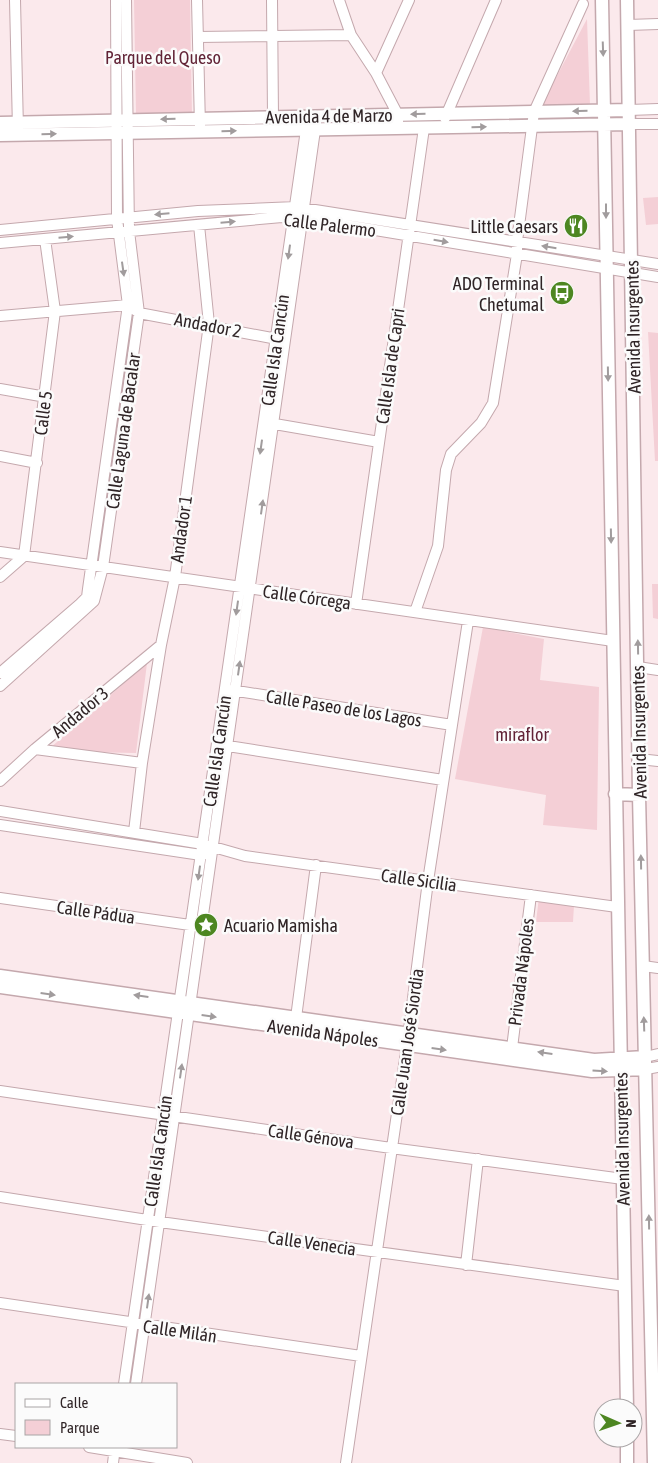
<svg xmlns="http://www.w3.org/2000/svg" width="658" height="1463" font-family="'Asap Condensed',sans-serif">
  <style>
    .green { fill: #f4cfd6 }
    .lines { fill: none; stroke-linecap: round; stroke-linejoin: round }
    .minor-casing { stroke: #c4a8ad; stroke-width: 12 }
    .major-casing { stroke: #c4a8ad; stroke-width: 15 }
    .minor { stroke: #fff; stroke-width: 10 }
    .major { stroke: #fff; stroke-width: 12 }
    .oneway { fill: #a19c9d }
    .labels { text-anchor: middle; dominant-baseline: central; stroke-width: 5; stroke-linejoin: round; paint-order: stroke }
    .park-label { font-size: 18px; fill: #612336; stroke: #fbfbfb }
    .street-label { font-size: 18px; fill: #2f2426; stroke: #fbfbfb }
    .poi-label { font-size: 18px; fill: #2f2426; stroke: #fbfbfb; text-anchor: end }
  </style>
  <rect width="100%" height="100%" fill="#fbe9ec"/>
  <path class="green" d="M 134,0 L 190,0 L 192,115 L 136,114 Z
    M 587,19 L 590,105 L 541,106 Z
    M 658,197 L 658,224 L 646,225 L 643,198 Z
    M 648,332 L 658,333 L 658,461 L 655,461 Z
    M 652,584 L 658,584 L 658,619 L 653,618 Z
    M 483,627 L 544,639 L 540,680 L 599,687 L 597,830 L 543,825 L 546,795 L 455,779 Z
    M 147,663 L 136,753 L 81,752 L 49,749 Z
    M 539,897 L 574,905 L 573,922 L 536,922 Z"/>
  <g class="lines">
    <g class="minor-casing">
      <path id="minor" d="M 15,0 L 18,129
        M 197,0 L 200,126
        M 272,0 L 273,117
        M 339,0 L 351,35 L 376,73 L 398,115 L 398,122
        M 628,25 L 658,24
        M 198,37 L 351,35
        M 376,73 L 409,0
        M 629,110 L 658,109
        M 445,118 L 496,0
        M 630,124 L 658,124
        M 0,230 L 198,211 L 296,207 L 658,264
        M 0,243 L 282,217 L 303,218 L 658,277
        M 0,316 L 128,305 L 139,313 L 277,339
        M 0,389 L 46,397
        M 269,423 L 379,442
        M 0,456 L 37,463
        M 0,552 L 613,641
        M 0,577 L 24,556 L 55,311 L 45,239
        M 356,604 L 424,128
        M 415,612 L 438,546 L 446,470 L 451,454 L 481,423 L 493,403 L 517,254 L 517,241 L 534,112 L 583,4
        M 638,667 L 658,670
        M 0,673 L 80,604 L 87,597 L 88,589 L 128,305 L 117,219 L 116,0
        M 0,686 L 94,601 L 103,567 L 139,313 L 129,231 L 126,0
        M 231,690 L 452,725
        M 228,746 L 443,780
        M 35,749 L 142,763
        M 639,759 L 658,761
        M 0,781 L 35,749 L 161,645
        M 0,811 L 203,844 L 245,856 L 617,907
        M 0,825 L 201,855 L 207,853
        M 134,832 L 142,763 L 161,645 L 175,577 L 209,324 L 199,225
        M 0,898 L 197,926
        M 643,966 L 658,968
        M 296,1018 L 316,865
        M 512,1048 L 531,895
        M 645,1057 L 658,1054
        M 646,1069 L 658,1067
        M 0,1091 L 391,1148 L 623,1179
        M 0,1197 L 160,1222 L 625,1286
        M 466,1265 L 478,1159
        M 0,1303 L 361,1356
        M 124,1384 L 307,123
        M 136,1384 L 316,123
        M 0,1434 L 16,1436
        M 89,1447 L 187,1463
        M 113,1463 L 115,1447
        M 346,1463 L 407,1045 L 428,881 L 468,621"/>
    </g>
    <g class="major-casing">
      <path id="major" d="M 602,0 L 627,1408
        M 627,0 L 639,795 L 654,1463
        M 0,123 L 629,110
        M 0,135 L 630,124
        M 615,794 L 639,795
        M 0,976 L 594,1060 L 645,1057
        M 0,987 L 592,1071 L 646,1069
        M 627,1438 L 627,1463"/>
    </g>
    <use href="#minor" class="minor"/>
    <use href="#major" class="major"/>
  </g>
  <defs><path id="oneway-solid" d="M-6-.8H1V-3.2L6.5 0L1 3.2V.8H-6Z" transform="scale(1.25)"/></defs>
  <g class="oneway">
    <use href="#oneway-solid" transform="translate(603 49) rotate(88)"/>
    <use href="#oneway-solid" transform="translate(580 111) rotate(179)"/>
    <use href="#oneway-solid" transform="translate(418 114) rotate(179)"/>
    <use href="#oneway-solid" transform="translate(168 119) rotate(179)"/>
    <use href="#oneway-solid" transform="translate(479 127) rotate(-1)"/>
    <use href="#oneway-solid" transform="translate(229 131) rotate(-1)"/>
    <use href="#oneway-solid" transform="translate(49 134) rotate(-1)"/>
    <use href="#oneway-solid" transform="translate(606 211) rotate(90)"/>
    <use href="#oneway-solid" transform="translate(162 214) rotate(175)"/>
    <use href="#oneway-solid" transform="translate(228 222) rotate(-5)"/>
    <use href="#oneway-solid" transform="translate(66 237) rotate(-5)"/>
    <use href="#oneway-solid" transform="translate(441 241) rotate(10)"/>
    <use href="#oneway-solid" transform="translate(549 247) rotate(-171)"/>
    <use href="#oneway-solid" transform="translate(289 252) rotate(98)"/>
    <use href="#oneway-solid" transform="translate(123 269) rotate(82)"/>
    <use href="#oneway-solid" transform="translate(608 374) rotate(89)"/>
    <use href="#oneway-solid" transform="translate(261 447) rotate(98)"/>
    <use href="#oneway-solid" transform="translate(262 507) rotate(-82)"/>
    <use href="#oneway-solid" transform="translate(611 536) rotate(89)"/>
    <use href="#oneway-solid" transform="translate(237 608) rotate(98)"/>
    <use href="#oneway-solid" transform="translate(638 647) rotate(-91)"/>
    <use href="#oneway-solid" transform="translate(239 668) rotate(-82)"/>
    <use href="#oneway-solid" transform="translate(641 862) rotate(-91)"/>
    <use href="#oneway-solid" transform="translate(199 873) rotate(98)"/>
    <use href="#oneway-solid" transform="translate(48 994) rotate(8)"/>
    <use href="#oneway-solid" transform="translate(141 996) rotate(-172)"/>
    <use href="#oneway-solid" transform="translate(209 1016) rotate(8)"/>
    <use href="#oneway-solid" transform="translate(644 1024) rotate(-92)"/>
    <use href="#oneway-solid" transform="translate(439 1049) rotate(8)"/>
    <use href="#oneway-solid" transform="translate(545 1053) rotate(-172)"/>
    <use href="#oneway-solid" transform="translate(181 1071) rotate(-82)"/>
    <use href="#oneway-solid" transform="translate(600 1071) rotate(4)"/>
    <use href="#oneway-solid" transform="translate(649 1222) rotate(-91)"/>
    <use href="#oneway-solid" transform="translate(148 1301) rotate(-82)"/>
  </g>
  <defs>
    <g id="restaurant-disc" transform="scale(1.25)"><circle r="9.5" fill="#4d8621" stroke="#fbfbfb"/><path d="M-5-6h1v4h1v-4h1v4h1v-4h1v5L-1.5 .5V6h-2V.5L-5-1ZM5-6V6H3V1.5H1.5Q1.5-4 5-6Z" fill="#fff"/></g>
    <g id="bus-disc" transform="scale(1.25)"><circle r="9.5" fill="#4d8621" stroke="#fbfbfb"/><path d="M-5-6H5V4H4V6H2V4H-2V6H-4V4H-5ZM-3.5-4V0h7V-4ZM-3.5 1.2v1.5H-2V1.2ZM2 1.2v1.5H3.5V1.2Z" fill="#fff"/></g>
    <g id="sight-disc" transform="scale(1.25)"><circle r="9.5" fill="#4d8621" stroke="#fbfbfb"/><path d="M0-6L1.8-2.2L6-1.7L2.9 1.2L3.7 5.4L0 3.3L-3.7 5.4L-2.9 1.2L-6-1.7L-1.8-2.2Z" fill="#fff"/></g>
  </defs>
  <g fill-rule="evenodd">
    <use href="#restaurant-disc" x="576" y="226"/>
    <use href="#bus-disc" x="562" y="293"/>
    <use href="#sight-disc" x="206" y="925"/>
  </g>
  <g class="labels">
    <g class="park-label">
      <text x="163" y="57">Parque del Queso</text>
      <text x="522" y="734">miraflor</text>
    </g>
    <g class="street-label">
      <text transform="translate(329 116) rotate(-1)">Avenida 4 de Marzo</text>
      <text transform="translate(330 225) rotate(7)">Calle Palermo</text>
      <text transform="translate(208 325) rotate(11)">Andador 2</text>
      <text transform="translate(633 327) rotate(-91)">Avenida Insurgentes</text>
      <text transform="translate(275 350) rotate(-82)">Calle Isla Cancún</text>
      <text transform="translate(390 366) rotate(-82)">Calle Isla de Capri</text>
      <text transform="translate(43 413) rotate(-83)">Calle 5</text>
      <text transform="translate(123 431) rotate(-82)">Calle Laguna de Bacalar</text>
      <text transform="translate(181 529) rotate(-82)">Andador 1</text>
      <text transform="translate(307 597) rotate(8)">Calle Córcega</text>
      <text transform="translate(344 708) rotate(9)">Calle Paseo de los Lagos</text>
      <text transform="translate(80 712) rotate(-40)">Andador 3</text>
      <text transform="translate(639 732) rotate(-91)">Avenida Insurgentes</text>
      <text transform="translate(217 751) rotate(-82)">Calle Isla Cancún</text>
      <text transform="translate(419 880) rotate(8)">Calle Sicilia</text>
      <text transform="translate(96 912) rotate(8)">Calle Pádua</text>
      <text transform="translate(521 972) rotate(-83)">Privada Nápoles</text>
      <text transform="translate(323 1033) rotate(8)">Avenida Nápoles</text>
      <text transform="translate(407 1042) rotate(-82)">Calle Juan José Siordia</text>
      <text transform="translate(311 1136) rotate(8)">Calle Génova</text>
      <text transform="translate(622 1139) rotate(-91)">Avenida Insurgentes</text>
      <text transform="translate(158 1151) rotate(-82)">Calle Isla Cancún</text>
      <text transform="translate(312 1243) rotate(8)">Calle Venecia</text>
      <text transform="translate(180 1331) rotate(8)">Calle Milán</text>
    </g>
    <g class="poi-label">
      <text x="558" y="226">Little Caesars</text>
      <text x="544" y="283">ADO Terminal<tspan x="544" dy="21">Chetumal</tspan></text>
      <text x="224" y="925" text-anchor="start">Acuario Mamisha</text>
    </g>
  </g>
  <rect x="15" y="1383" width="162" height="65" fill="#fbfbfb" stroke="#a9a5a6"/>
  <rect x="25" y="1399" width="25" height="8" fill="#ffffff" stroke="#a9a5a6"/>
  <text x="60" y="1408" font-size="15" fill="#2f2426">Calle</text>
  <rect x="25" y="1420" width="25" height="15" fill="#f4cfd6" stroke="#a9a5a6"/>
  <text x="60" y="1433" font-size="15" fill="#2f2426">Parque</text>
  <g transform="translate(618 1423) rotate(92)"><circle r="24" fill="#fbfbfb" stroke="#a9a5a6"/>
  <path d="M0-4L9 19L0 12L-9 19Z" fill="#4d8621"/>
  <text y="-8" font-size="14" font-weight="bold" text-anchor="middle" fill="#2f2426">N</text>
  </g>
</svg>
